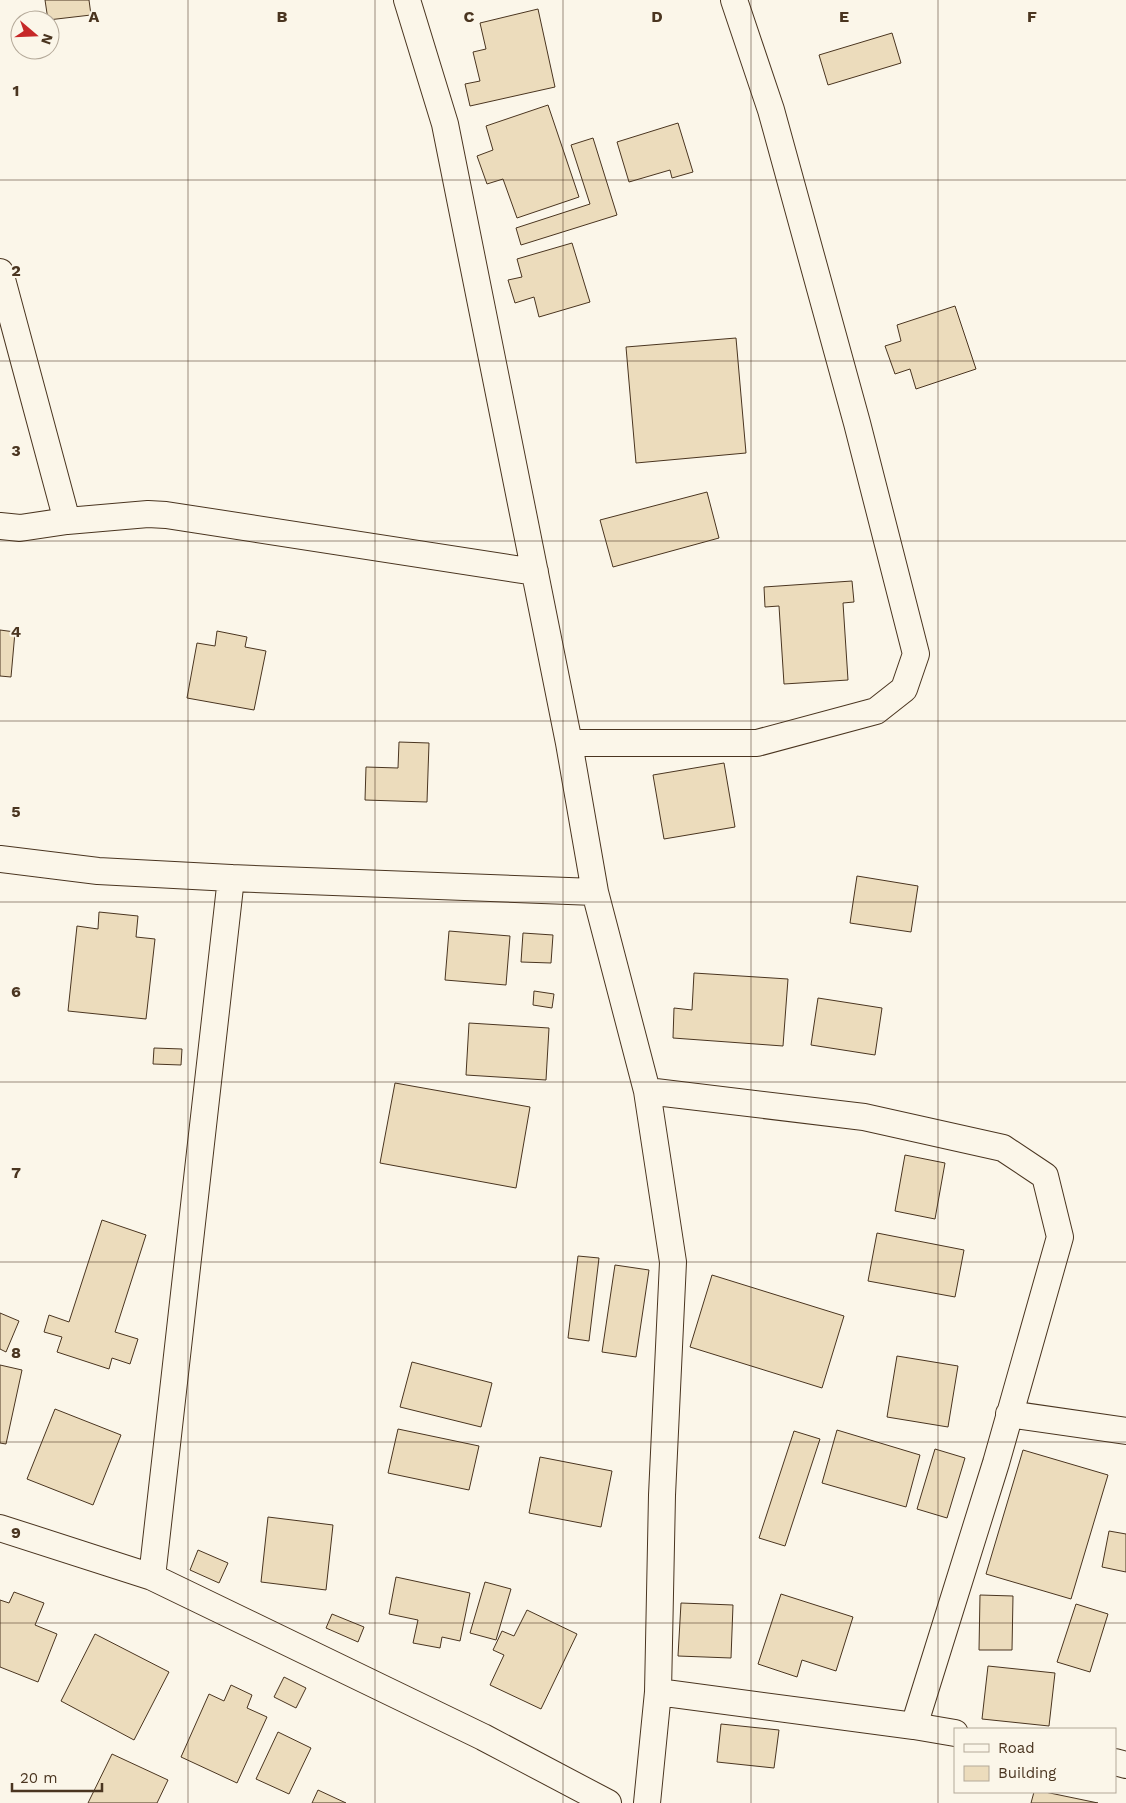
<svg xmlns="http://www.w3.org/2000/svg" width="1126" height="1803" font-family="'Work Sans',sans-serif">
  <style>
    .building { fill: #ecdcbc; stroke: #4a3520 }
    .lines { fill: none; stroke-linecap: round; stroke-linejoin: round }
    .street-casing { stroke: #4a3520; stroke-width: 28 }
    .street { stroke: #fbf6e9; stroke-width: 26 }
    .grid { fill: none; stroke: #4a3520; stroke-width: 1; stroke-opacity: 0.55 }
    .grid-label { font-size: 16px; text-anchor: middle; font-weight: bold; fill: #4a3520; stroke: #fbf6e9; stroke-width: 4; stroke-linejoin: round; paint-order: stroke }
  </style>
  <rect width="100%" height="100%" fill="#fbf6e9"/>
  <path class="building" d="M 45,0 L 89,0 L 91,15 L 48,20 Z
    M 538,9 L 555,87 L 470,106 L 465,84 L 480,81 L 473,52 L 486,49 L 480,23 Z
    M 892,33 L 901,63 L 828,85 L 819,55 Z
    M 548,105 L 579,197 L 517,218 L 503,179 L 487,184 L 477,156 L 493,150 L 486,126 Z
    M 678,123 L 693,172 L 672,178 L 670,170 L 629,182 L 617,142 Z
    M 593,138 L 617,215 L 521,245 L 516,228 L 590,204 L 571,145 Z
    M 572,243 L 590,302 L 539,317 L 534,297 L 515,303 L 508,280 L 522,277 L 517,259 Z
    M 955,306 L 976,369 L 916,389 L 910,369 L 895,374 L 885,346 L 901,341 L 897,325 Z
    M 736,338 L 746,453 L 636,463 L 626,347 Z
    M 707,492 L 719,538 L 613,567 L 600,520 Z
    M 852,581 L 854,602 L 843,603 L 848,680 L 784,684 L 779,606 L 765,607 L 764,587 Z
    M 0,630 L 15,632 L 11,677 L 0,676 Z
    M 217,631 L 247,637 L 245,647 L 266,651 L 254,710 L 187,698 L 197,643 L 215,646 Z
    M 399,742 L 429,743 L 427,802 L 365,800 L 366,767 L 398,768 Z
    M 724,763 L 735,827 L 664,839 L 653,775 Z
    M 857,876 L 918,886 L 911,932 L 850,923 Z
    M 99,912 L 138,916 L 136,937 L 155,939 L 146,1019 L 68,1011 L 77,926 L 98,929 Z
    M 449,931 L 510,936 L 506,985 L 445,980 Z
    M 523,933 L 553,935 L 551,963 L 521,962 Z
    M 694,973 L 788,979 L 783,1046 L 673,1038 L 674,1008 L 692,1010 Z
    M 534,991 L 554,994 L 552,1008 L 533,1005 Z
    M 818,998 L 882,1008 L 875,1055 L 811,1045 Z
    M 469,1023 L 549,1028 L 546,1080 L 466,1075 Z
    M 154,1048 L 182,1049 L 181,1065 L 153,1064 Z
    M 395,1083 L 530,1107 L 516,1188 L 380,1163 Z
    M 905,1155 L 945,1163 L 935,1219 L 895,1211 Z
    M 102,1220 L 146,1235 L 115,1332 L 138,1339 L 130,1364 L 112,1358 L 109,1369 L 57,1352 L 62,1337 L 44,1332 L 49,1315 L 69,1322 Z
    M 877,1233 L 964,1250 L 955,1297 L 868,1281 Z
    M 578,1256 L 599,1258 L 589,1341 L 568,1338 Z
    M 615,1265 L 649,1270 L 636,1357 L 602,1352 Z
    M 712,1275 L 844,1316 L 822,1388 L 690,1347 Z
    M 0,1313 L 19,1321 L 6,1352 L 0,1349 Z
    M 897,1356 L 958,1366 L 948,1427 L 887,1417 Z
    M 412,1362 L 492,1383 L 481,1427 L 400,1407 Z
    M 0,1365 L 22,1370 L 6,1444 L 0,1443 Z
    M 55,1409 L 121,1435 L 93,1505 L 27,1479 Z
    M 398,1429 L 479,1446 L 469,1490 L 388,1473 Z
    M 837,1430 L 920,1455 L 906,1507 L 822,1483 Z
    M 794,1431 L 820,1439 L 785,1546 L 759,1538 Z
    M 935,1449 L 965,1458 L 947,1518 L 917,1509 Z
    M 1023,1450 L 1108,1475 L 1071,1599 L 986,1574 Z
    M 540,1457 L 612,1471 L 601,1527 L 529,1513 Z
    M 268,1517 L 333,1525 L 326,1590 L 261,1582 Z
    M 1109,1531 L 1126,1534 L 1126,1572 L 1102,1567 Z
    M 198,1550 L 228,1563 L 219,1583 L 190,1570 Z
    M 396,1577 L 470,1593 L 460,1641 L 442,1637 L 440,1648 L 413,1643 L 418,1620 L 389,1614 Z
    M 485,1582 L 511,1589 L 496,1640 L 470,1633 Z
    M 14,1592 L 44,1603 L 35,1625 L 57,1634 L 38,1682 L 0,1667 L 0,1600 L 9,1603 Z
    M 781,1594 L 853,1617 L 836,1671 L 802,1660 L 797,1677 L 758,1664 Z
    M 980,1595 L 1013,1596 L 1012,1650 L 979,1650 Z
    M 681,1603 L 733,1605 L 731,1658 L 678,1656 Z
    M 1076,1604 L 1108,1614 L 1090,1672 L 1057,1662 Z
    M 527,1610 L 577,1634 L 541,1709 L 490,1685 L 504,1655 L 493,1650 L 502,1631 L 514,1636 Z
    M 332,1614 L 364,1627 L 358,1642 L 326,1628 Z
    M 95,1634 L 169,1672 L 134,1740 L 61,1701 Z
    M 988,1666 L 1055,1673 L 1049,1726 L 982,1719 Z
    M 284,1677 L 306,1688 L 296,1708 L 274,1697 Z
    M 231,1685 L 252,1695 L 247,1708 L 267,1717 L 237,1783 L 181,1757 L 209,1694 L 224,1701 Z
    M 721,1724 L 779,1730 L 774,1768 L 717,1762 Z
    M 278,1732 L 311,1748 L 289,1794 L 256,1779 Z
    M 112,1754 L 168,1780 L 157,1803 L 88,1803 Z
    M 318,1790 L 346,1803 L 312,1803 Z
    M 1034,1792 L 1045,1792 L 1098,1803 L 1031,1803 Z"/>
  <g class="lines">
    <g class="street-casing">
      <path id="street" d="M 407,0 L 445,124 L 569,743 L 595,892 L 647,1091 L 673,1262 L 662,1495 L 658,1692 L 647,1803
        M 0,272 L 67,521
        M 0,526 L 20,528 L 67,521 L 148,514 L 166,515 L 535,572
        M 569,743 L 757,743 L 876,711 L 904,689 L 916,654 L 857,423 L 771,110 L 734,0
        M 0,859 L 98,871 L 231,878 L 595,892
        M 231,878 L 152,1577 L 483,1737 L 608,1803
        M 647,1091 L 864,1117 L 1003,1148 L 1045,1176 L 1060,1237 L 996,1463 L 914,1726
        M 1009,1414 L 1126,1431
        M 0,1528 L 152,1577
        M 658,1692 L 914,1726 L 955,1733
        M 1115,1762 L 1126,1765"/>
    </g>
    <use href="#street" class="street"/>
  </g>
  <path class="grid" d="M 188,0 L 188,1803M 375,0 L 375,1803M 563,0 L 563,1803M 751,0 L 751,1803M 938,0 L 938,1803M 0,180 L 1126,180M 0,361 L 1126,361M 0,541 L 1126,541M 0,721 L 1126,721M 0,902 L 1126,902M 0,1082 L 1126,1082M 0,1262 L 1126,1262M 0,1442 L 1126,1442M 0,1623 L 1126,1623"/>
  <g class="grid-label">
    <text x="94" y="22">A</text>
    <text x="282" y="22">B</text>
    <text x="469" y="22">C</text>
    <text x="657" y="22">D</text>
    <text x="844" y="22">E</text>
    <text x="1032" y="22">F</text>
    <text x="16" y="96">1</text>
    <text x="16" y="276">2</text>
    <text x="16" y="456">3</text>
    <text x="16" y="637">4</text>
    <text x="16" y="817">5</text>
    <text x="16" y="997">6</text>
    <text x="16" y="1178">7</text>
    <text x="16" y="1358">8</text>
    <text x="16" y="1538">9</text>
  </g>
  <rect x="954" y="1728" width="162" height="65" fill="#fbf6e9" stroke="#b4a999"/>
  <rect x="964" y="1744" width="25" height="8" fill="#fbf6e9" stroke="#b4a999"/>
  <text x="998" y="1753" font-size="15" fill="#4a3520">Road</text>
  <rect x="964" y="1766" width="25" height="15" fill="#ecdcbc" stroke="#b4a999"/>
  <text x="998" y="1778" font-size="15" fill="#4a3520">Building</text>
  <g transform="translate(35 35) rotate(109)"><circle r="24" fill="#fbf6e9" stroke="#b4a999"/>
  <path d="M0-4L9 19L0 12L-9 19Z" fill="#c62828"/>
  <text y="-8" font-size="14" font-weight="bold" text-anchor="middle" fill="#4a3520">N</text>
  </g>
  <path d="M12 1783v8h90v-8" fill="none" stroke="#4a3520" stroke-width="2.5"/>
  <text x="20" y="1783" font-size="15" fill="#4a3520" stroke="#fbf6e9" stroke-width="4" paint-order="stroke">20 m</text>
</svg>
